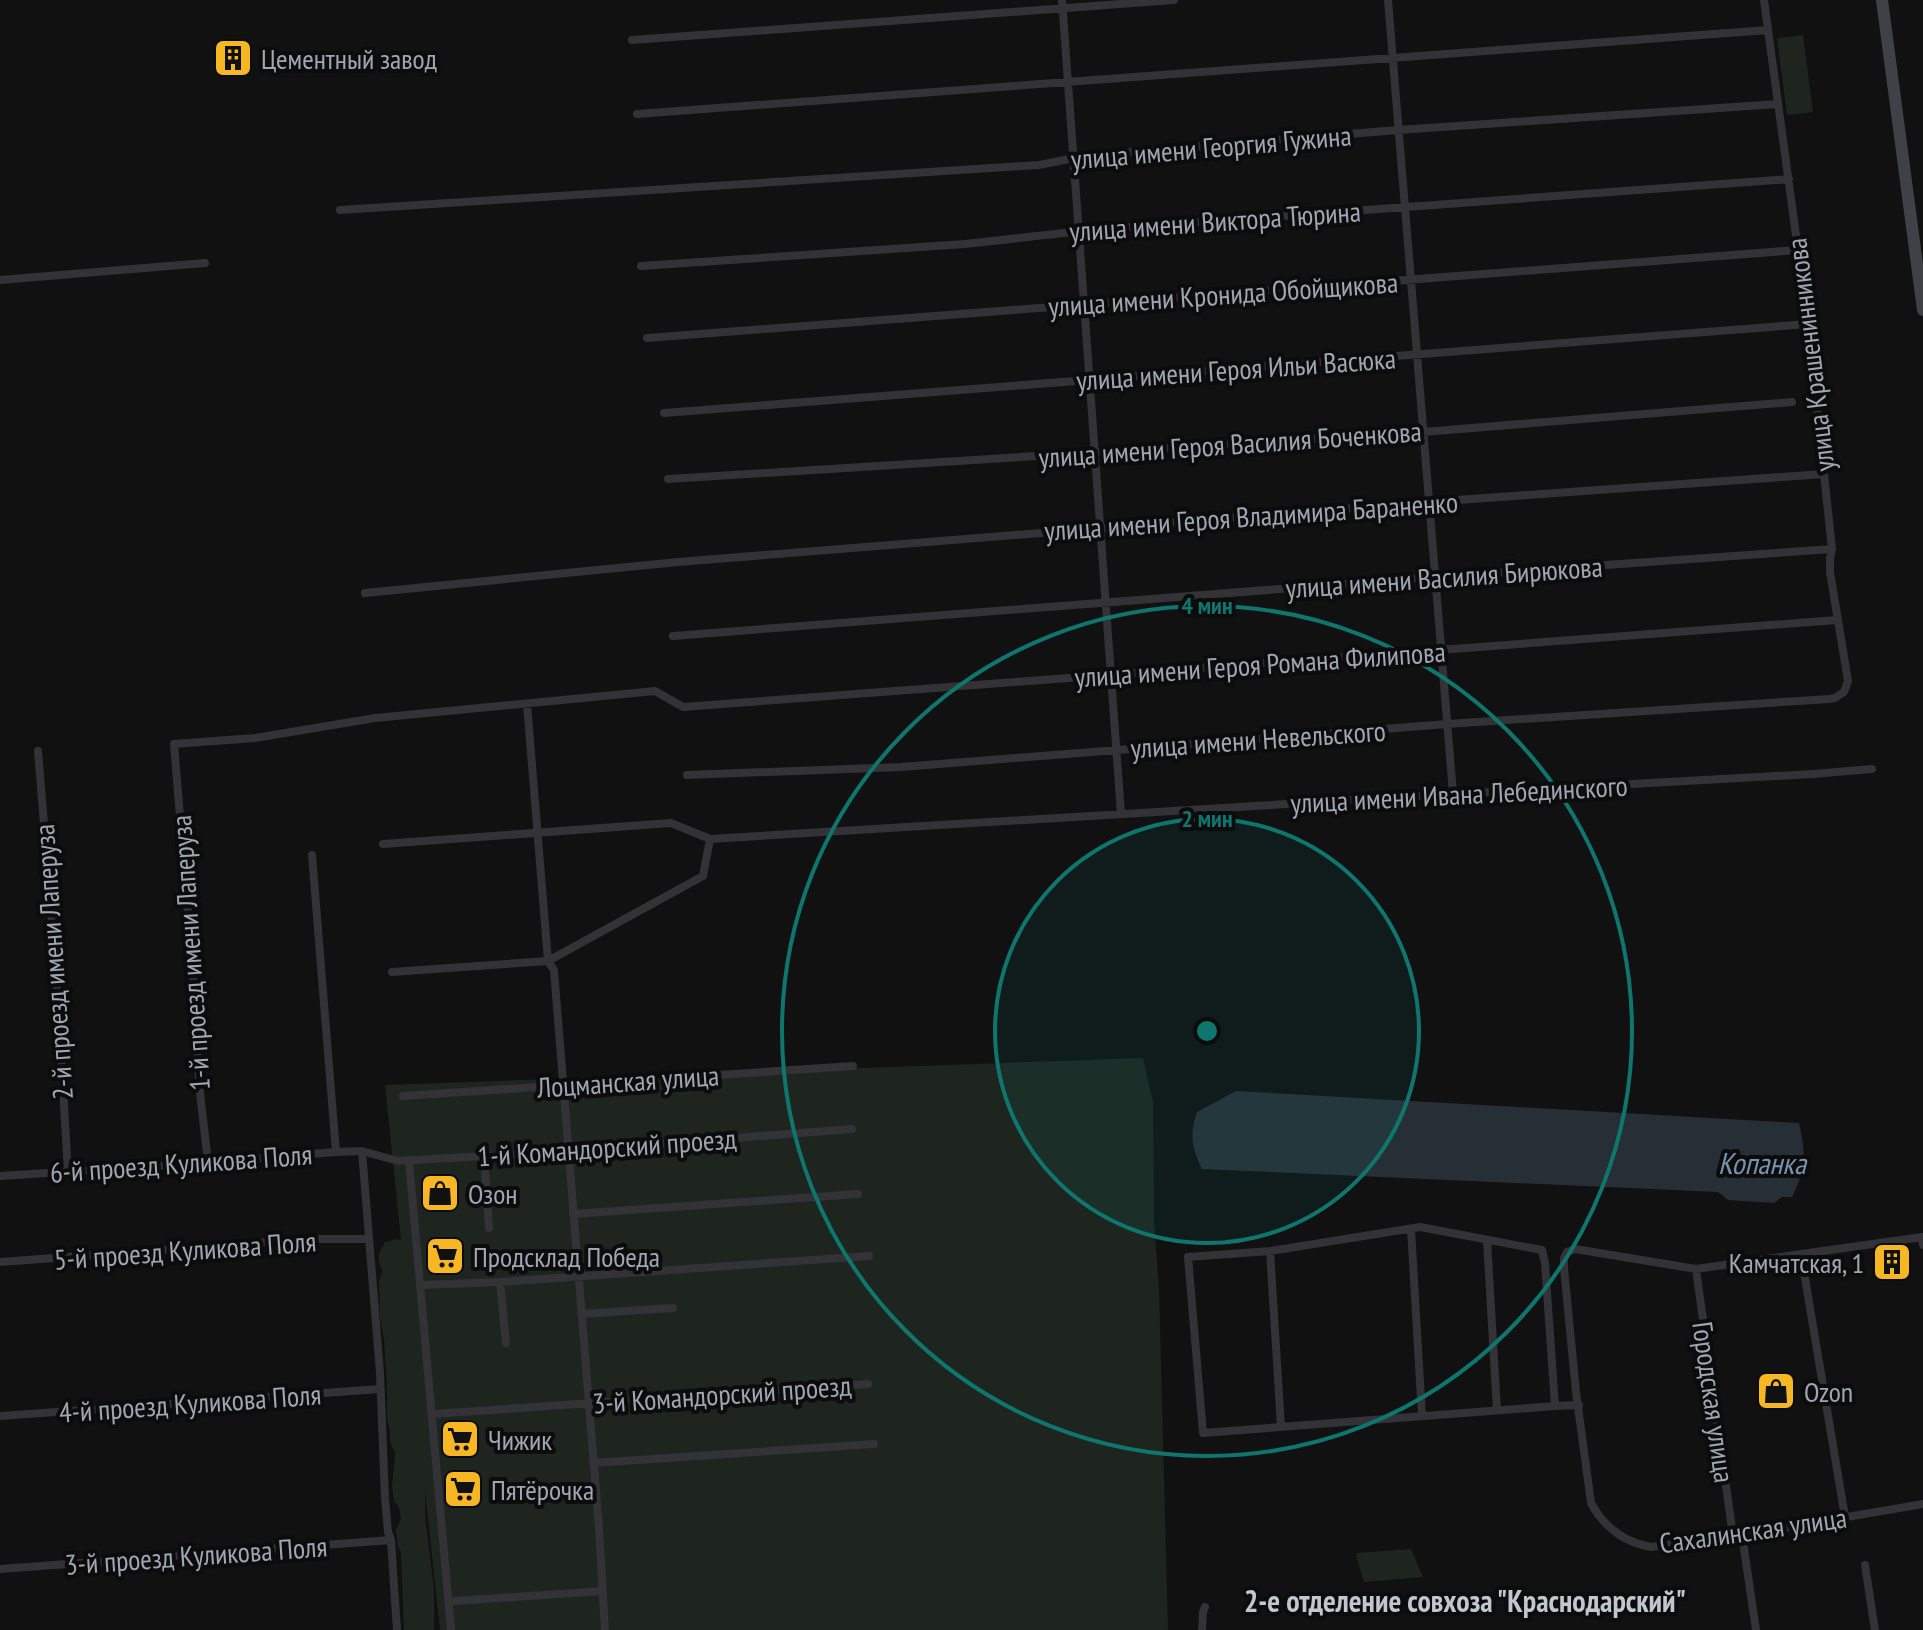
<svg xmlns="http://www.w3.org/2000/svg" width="1923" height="1630" font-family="'PT Sans Narrow',sans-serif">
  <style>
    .green { fill: #1d251e }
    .water { fill: #272f36 }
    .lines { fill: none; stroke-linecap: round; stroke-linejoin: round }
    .street { stroke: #323237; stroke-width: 8 }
    .secondary { stroke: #404147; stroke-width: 12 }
    .ring { fill: none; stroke: #0f766e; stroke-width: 4 }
    .labels { text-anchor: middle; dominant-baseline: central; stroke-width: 8; stroke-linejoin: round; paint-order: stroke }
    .poi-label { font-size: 28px; fill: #a1a6b3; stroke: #0c0c0d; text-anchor: start }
    .street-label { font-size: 28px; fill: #a1a6b3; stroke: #0c0c0d }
    .water-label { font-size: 30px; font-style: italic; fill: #7793b0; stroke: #0c0c0d }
    .neighbourhood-label { font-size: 30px; font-weight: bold; fill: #c2c6cf; stroke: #0c0c0d }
    .centre { fill: #0f766e; stroke: #0c0c0d; stroke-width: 4 }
    .ring-label { font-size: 24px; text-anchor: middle; font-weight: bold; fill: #0f766e; stroke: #0c0c0d; stroke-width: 8; stroke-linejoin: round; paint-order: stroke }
  </style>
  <rect width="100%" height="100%" fill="#111112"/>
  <path class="green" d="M 1803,35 L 1813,112 L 1787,115 L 1777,38 Z
    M 1143,1058 L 1153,1102 L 1154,1221 L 1159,1288 L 1168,1630 L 440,1630 L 425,1490 L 425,1515 L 434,1590 L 434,1630 L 404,1630 L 401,1552 L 398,1546 L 396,1530 L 401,1519 L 399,1508 L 394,1501 L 392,1486 L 395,1454 L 390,1442 L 390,1431 L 387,1419 L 387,1387 L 384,1339 L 380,1319 L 379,1281 L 383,1271 C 376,1258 378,1255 385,1242 L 397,1239 L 401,1240 L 385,1085 Z
    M 1411,1549 L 1423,1577 L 1364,1582 L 1356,1557 L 1357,1553 Z"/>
  <path class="water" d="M 1236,1091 L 1799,1123 C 1806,1152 1806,1170 1792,1197 L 1782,1197 L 1774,1203 L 1728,1200 L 1718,1192 L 1202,1169 C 1192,1148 1189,1135 1197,1112 Z"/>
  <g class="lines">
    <path class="street" d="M 1062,0 L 1121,814
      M 1388,0 L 1453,794
      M 632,40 L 1174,0
      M 637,114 L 1768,30
      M 340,210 L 1039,165 L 1084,156 L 1398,130 L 1778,104
      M 641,266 L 965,244 L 1091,230 L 1789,179
      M 0,280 L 205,263
      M 647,338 L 1798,250
      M 664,413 L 1808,324
      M 668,479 L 1423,432 L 1792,402
      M 365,593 L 678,562 L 1429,502 L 1824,474
      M 673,636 L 1435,577 L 1832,549
      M 527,704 L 548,961 L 554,970 L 599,1528 L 605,1630
      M 38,751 L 56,970 L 68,1172
      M 687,775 L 901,767 L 1447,724 L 1829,699 L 1835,698 L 1844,692 L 1848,681 L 1830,572 L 1830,558 L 1832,549 L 1808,324 L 1764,0
      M 383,844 L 671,823 L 710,839 L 1453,794 L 1813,774 L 1872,769
      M 312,855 L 336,1152
      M 392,972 L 548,961 L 703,876 L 710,839
      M 403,1096 L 853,1066
      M 362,1151 L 380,1373 L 385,1498 L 388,1532 L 391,1540 L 397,1630
      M 484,1156 L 489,1228
      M 409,1161 L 451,1630
      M 208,1162 L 200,1093 L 192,962 L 174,744 L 255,738 L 375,718 L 655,691 L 683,707 L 1837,620
      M 0,1176 L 190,1164 L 336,1152 L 362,1151 L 398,1161 L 568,1151 L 852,1129
      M 573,1214 L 858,1194
      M 1411,1229 L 1422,1416
      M 1487,1240 L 1497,1410
      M 1923,1245 L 1922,1237 L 1696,1269 L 1575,1249 L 1567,1252 L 1564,1258 L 1564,1268 L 1576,1392 L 1591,1503 C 1604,1527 1623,1542 1651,1547 L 1742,1535 L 1923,1504
      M 1270,1251 L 1281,1427
      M 1801,1254 L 1845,1517
      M 0,1262 L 312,1239 L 369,1239
      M 1696,1269 L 1733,1536
      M 500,1282 L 506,1343
      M 421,1285 L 500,1282 L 869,1256
      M 581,1314 L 673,1308
      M 1555,1406 L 1545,1263 L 1542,1250 L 1420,1227 L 1270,1251 L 1188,1257 L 1203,1433 L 1555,1406 L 1579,1405
      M 433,1414 L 868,1384
      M 0,1416 L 380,1389
      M 593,1463 L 874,1444
      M 1742,1535 L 1756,1630
      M 1865,1565 L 1875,1630
      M 0,1569 L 391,1540
      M 455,1601 L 602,1591
      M 1202,1630 L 1203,1612 L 1205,1607"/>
    <path class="secondary" d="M 1882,0 L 1923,310"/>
  </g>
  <circle cx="1207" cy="1031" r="212" fill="#0f766e" fill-opacity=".12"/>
  <g class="ring">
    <circle cx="1207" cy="1031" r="212"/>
    <circle cx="1207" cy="1031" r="425"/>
  </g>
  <defs>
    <g id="building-square" transform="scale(2)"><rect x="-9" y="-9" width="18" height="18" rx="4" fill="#f7b724" stroke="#0c0c0d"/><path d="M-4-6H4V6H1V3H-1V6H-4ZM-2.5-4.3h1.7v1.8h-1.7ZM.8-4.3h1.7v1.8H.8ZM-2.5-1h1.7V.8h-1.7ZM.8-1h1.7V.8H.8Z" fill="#111"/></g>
    <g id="shop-square" transform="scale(2)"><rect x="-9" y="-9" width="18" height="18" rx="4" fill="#f7b724" stroke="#0c0c0d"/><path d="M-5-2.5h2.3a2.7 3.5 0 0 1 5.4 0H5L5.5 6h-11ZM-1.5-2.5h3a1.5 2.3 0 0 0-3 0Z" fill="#111"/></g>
    <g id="supermarket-square" transform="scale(2)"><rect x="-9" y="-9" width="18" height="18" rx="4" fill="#f7b724" stroke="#0c0c0d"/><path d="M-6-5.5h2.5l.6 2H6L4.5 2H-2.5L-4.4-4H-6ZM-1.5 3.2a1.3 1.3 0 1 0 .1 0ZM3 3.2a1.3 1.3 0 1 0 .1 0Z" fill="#111"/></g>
  </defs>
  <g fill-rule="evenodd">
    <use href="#building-square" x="233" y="58"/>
    <use href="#shop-square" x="440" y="1193"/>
    <use href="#supermarket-square" x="445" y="1256"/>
    <use href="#building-square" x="1892" y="1262"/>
    <use href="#shop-square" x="1776" y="1391"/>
    <use href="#supermarket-square" x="460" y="1439"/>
    <use href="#supermarket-square" x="463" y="1489"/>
  </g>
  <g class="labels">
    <g class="poi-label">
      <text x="261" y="58">Цементный завод</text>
      <text x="468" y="1193">Озон</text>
      <text x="473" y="1256">Продсклад Победа</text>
      <text x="1864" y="1262" text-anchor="end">Камчатская, 1</text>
      <text x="1804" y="1391">Ozon</text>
      <text x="488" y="1439">Чижик</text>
      <text x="491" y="1489">Пятёрочка</text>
    </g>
    <g class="street-label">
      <text transform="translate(1211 147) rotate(-5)">улица имени Георгия Гужина</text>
      <text transform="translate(1215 221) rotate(-4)">улица имени Виктора Тюрина</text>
      <text transform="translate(1223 294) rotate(-4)">улица имени Кронида Обойщикова</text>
      <text transform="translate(1810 355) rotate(-97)">улица Крашенинникова</text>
      <text transform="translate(1236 369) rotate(-4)">улица имени Героя Ильи Васюка</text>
      <text transform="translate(1230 444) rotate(-4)">улица имени Героя Василия Боченкова</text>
      <text transform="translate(1251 516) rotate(-4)">улица имени Героя Владимира Бараненко</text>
      <text transform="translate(1444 577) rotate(-4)">улица имени Василия Бирюкова</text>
      <text transform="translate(1260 664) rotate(-4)">улица имени Героя Романа Филипова</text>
      <text transform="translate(1258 739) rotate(-4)">улица имени Невельского</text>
      <text transform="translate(1459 794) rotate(-3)">улица имени Ивана Лебединского</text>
      <text transform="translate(190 953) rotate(-94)">1-й проезд имени Лаперуза</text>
      <text transform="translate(53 962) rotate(-94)">2-й проезд имени Лаперуза</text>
      <text transform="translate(628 1081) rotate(-4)">Лоцманская улица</text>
      <text transform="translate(607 1147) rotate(-4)">1-й Командорский проезд</text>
      <text transform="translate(181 1163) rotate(-4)">6-й проезд Куликова Поля</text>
      <text transform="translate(185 1250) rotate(-4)">5-й проезд Куликова Поля</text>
      <text transform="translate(722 1394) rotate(-4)">3-й Командорский проезд</text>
      <text transform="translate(1714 1402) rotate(82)">Городская улица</text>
      <text transform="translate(190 1403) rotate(-4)">4-й проезд Куликова Поля</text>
      <text transform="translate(1753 1530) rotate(-8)">Сахалинская улица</text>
      <text transform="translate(196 1555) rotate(-4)">3-й проезд Куликова Поля</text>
    </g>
    <g class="water-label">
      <text x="1762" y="1162">Копанка</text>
    </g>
    <g class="neighbourhood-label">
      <text x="1465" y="1600">2-е отделение совхоза "Краснодарский"</text>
    </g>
  </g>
  <circle cx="1207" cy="1031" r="12" class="centre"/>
  <g class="ring-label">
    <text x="1207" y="614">4 мин</text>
    <text x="1207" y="827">2 мин</text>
  </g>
</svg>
